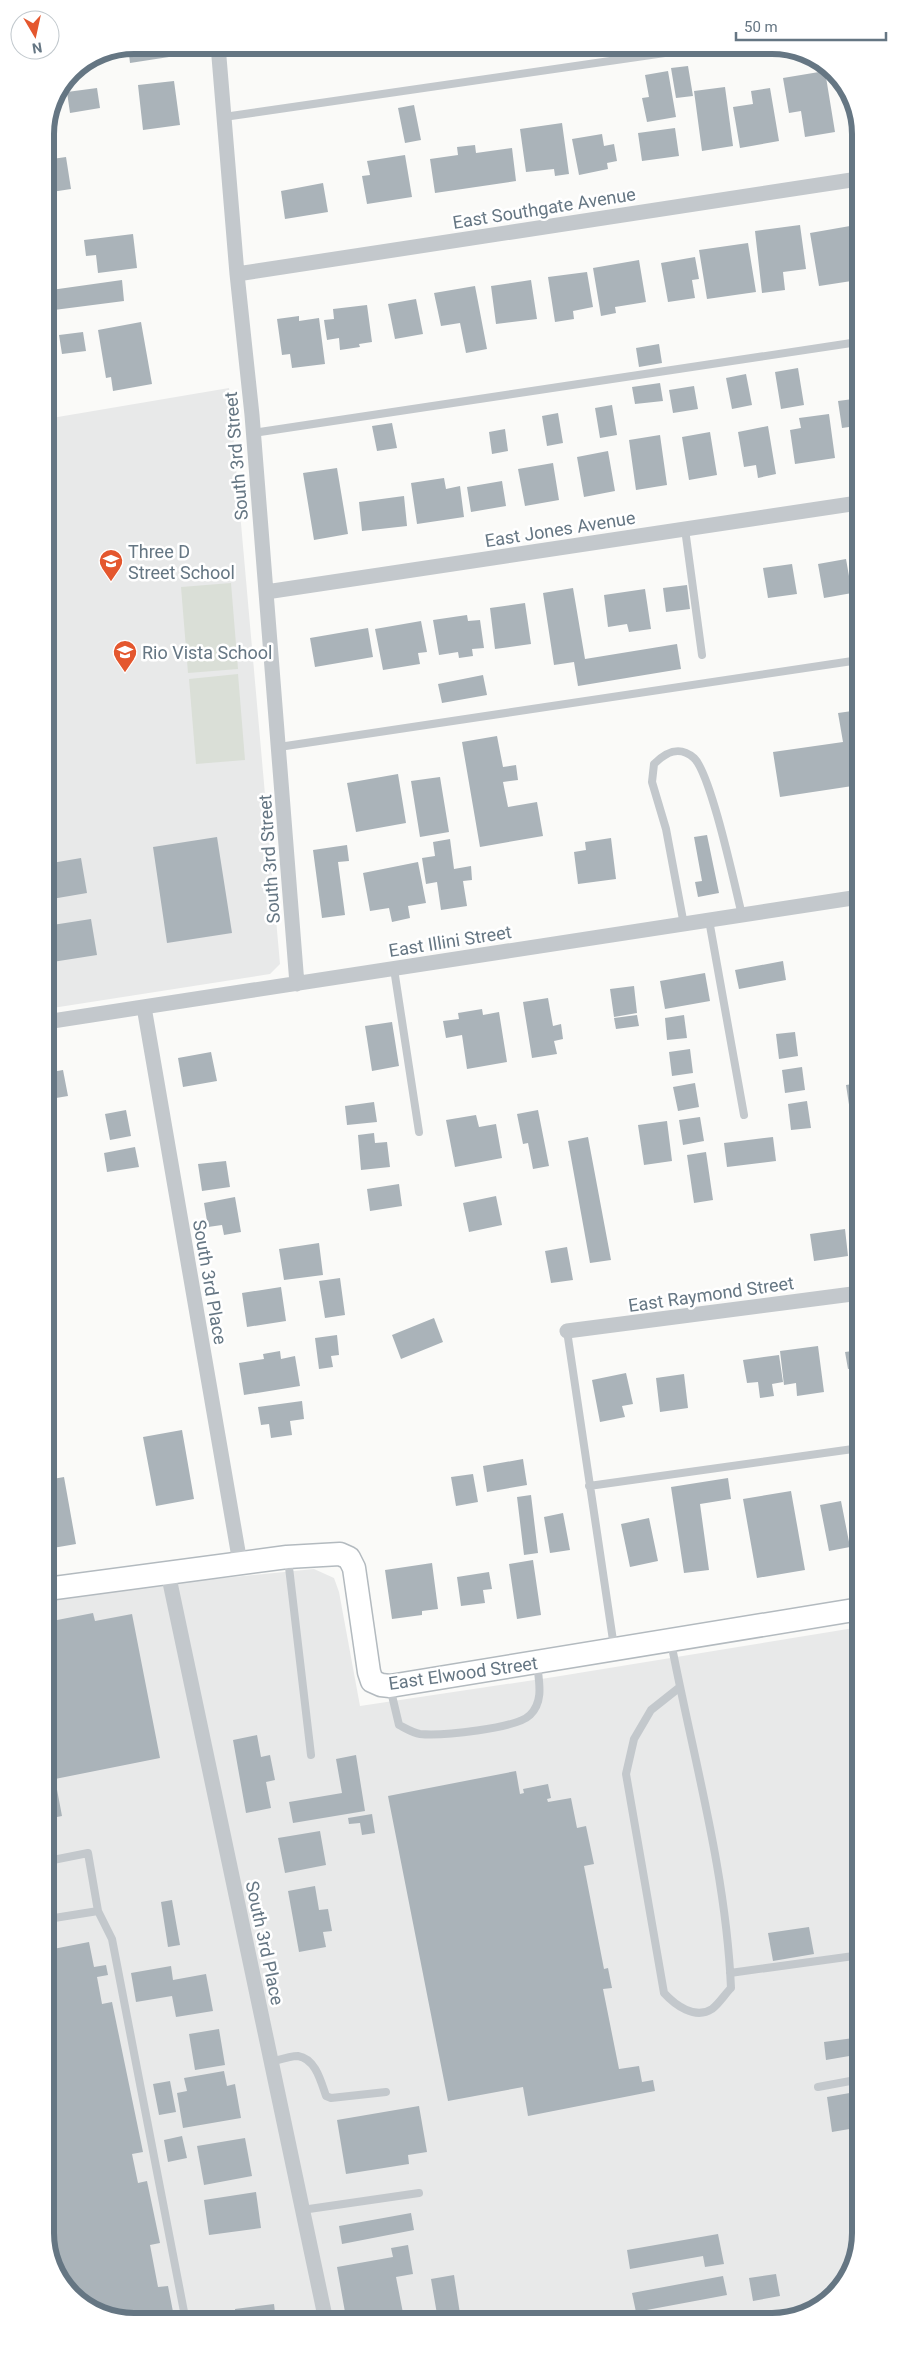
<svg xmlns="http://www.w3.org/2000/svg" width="906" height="2367" font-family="Roboto,sans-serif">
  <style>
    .built { fill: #e8e9e9 }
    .green { fill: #dadfd7 }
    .building { fill: #aab3b9 }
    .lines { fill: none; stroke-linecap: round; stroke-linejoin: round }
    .secondary-casing { stroke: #b3babf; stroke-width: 25 }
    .lane { stroke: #c3c8cc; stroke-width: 8 }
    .street { stroke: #c3c8cc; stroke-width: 15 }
    .secondary { stroke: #fff; stroke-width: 22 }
    .labels { text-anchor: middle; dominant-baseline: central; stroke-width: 5; stroke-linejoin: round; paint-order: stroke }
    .street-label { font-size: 18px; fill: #657683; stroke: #fff }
    .poi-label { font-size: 18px; fill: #657683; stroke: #fff; text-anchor: start }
    .rim { fill: none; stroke: #657683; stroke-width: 6 }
  </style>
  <rect width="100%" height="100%" fill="#fafaf8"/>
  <path class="built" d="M 229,388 L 280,964 L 270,974 L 46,1009 L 46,419 Z
    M 314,1569 L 334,1578 L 339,1592 L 360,1706 L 554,1677 L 860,1627 L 861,2234 L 843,2287 L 796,2319 L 128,2322 L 48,2257 L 47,1600 L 154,1585 Z"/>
  <path class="green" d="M 231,583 L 238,669 L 188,673 L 181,587 Z
    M 238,674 L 245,760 L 196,764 L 189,679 Z"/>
  <path class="building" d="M 134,45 L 167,45 L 169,57 L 130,63 L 128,46 Z
    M 688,66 L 693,96 L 676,98 L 671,68 Z
    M 668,71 L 676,117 L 647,122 L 642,98 L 649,97 L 645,75 Z
    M 825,71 L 835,132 L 805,137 L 801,111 L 789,113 L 783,78 Z
    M 174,81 L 180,125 L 143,130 L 138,85 Z
    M 725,87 L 733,146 L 702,151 L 694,91 Z
    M 97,88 L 100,108 L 70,113 L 67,92 Z
    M 770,88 L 779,141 L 740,148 L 733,107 L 753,104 L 751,91 Z
    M 849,97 L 858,110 L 858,124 L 854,125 Z
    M 414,105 L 421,140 L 405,143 L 398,108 Z
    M 562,123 L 569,174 L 555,176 L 554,169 L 526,172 L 520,129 Z
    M 675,128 L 679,156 L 642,161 L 638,133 Z
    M 602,134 L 604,146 L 614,144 L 617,161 L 607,163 L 608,169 L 579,175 L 572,139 Z
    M 475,145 L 476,153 L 512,148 L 516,181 L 435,193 L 430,159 L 458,155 L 457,147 Z
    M 405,155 L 412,197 L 367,204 L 362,176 L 370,175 L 367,161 Z
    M 66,157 L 71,189 L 45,193 L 45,160 Z
    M 323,183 L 328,212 L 285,219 L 281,191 Z
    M 800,225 L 806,269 L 783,272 L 785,290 L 762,293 L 755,231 Z
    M 850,226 L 856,262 L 858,262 L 858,280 L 819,286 L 810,233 Z
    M 133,234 L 137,268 L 98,273 L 96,255 L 86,256 L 84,240 Z
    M 748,243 L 756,292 L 707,299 L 699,250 Z
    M 695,257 L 699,279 L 692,280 L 695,298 L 668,302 L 661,263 Z
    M 639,260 L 646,302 L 615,307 L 616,313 L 601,316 L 593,268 Z
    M 587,272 L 593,307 L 573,311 L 574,319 L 555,322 L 548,277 Z
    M 122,280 L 124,301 L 54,310 L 51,290 Z
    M 531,280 L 537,319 L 496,324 L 491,286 Z
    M 475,286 L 487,349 L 466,353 L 460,323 L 441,326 L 434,293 Z
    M 416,299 L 423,334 L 395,339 L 388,304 Z
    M 367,305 L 372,342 L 359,344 L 360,347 L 340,350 L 339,338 L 327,340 L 324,320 L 334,319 L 333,309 Z
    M 299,316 L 299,321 L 319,318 L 325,364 L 292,368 L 290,354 L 282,355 L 277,319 Z
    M 141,322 L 152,384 L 113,391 L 111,377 L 106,378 L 98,330 Z
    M 83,332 L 86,351 L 62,354 L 59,335 Z
    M 659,344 L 662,363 L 639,367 L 636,348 Z
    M 798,368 L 804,405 L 781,409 L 775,372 Z
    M 746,374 L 752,405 L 732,409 L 726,378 Z
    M 660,383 L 663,401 L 635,404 L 632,387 Z
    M 694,386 L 698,409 L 673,413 L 669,390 Z
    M 858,391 L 858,435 L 857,435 L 856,426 L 842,428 L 838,401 L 853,399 L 852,392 Z
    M 612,405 L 617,435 L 600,438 L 595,408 Z
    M 558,413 L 563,443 L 547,446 L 542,416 Z
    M 829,414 L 835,458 L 795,464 L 790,430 L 801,428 L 799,418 Z
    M 392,423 L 397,448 L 377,451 L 372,426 Z
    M 768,426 L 776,474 L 758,478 L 756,465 L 744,467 L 738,432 Z
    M 505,429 L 508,451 L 492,454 L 489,432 Z
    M 710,432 L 717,475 L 689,480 L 682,437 Z
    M 660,435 L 667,485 L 636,490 L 629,440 Z
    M 608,451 L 615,491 L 584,497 L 577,457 Z
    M 553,463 L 559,500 L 525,506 L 518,469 Z
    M 337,468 L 348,534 L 314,540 L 303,473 Z
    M 444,478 L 446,489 L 460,486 L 464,517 L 417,524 L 411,483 Z
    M 502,481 L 506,506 L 471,512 L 467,487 Z
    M 404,496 L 407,526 L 362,531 L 359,502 Z
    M 846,559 L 852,593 L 824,598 L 818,564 Z
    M 792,564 L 797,594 L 768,598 L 763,568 Z
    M 687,585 L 690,609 L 666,612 L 663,588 Z
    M 573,588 L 585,659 L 677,644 L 681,669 L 578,686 L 574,662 L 554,665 L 543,593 Z
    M 645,589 L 651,629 L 629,632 L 627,624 L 608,627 L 604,595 Z
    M 525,603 L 531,644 L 495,649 L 490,608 Z
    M 467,615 L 468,621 L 480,620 L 484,648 L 472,649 L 473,656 L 459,658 L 458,652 L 439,655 L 433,620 Z
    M 421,621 L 427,652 L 418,653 L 420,664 L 383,670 L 375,629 Z
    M 368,628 L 373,657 L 315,667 L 310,638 Z
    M 483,675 L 487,695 L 442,703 L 438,684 Z
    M 859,710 L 859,785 L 780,797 L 773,752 L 843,742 L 838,713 Z
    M 497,736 L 503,767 L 516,765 L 518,780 L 503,782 L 508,807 L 537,802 L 543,836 L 480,847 L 462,742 Z
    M 398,774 L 406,823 L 356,832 L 347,783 Z
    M 440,777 L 449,832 L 420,837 L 411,781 Z
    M 707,835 L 719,893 L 698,897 L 695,882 L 702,881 L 694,837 Z
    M 217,837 L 232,933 L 167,943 L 153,847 Z
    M 611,838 L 616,879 L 578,884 L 574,852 L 586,850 L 585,842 Z
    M 450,839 L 454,869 L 471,866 L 472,880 L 463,881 L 467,906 L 441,910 L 437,882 L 426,884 L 422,858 L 435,856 L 433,842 Z
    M 347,845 L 349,861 L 338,862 L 345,915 L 322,918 L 313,850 Z
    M 81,858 L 87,893 L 46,900 L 46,864 Z
    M 418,862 L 426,903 L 408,906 L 410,918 L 392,922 L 389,908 L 370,911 L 363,873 Z
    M 91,919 L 97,955 L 46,963 L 46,926 Z
    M 783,961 L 786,980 L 739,989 L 735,970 Z
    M 705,973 L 710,1001 L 665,1009 L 660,981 Z
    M 634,986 L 637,1013 L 614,1017 L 610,989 Z
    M 548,998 L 553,1026 L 561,1024 L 563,1039 L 554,1041 L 557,1054 L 532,1058 L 523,1002 Z
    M 482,1009 L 483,1015 L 499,1012 L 507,1062 L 467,1069 L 462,1035 L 446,1038 L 443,1021 L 459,1019 L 458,1013 Z
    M 637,1015 L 639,1026 L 616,1029 L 614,1018 Z
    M 684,1015 L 687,1038 L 667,1040 L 665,1018 Z
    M 392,1022 L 399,1066 L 372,1071 L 365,1026 Z
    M 795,1032 L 798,1056 L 779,1059 L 776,1034 Z
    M 690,1049 L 693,1073 L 672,1076 L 669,1052 Z
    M 211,1052 L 217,1081 L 183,1087 L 178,1058 Z
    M 802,1067 L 805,1090 L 785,1093 L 782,1070 Z
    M 63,1070 L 68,1096 L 50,1099 L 51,1105 L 47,1106 L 46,1073 Z
    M 695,1083 L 699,1107 L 678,1111 L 673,1087 Z
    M 859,1083 L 859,1144 L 855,1144 L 846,1085 Z
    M 807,1101 L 811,1128 L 791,1130 L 788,1104 Z
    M 374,1102 L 377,1122 L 347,1125 L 345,1106 Z
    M 126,1110 L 131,1136 L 110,1140 L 105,1114 Z
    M 538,1110 L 549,1166 L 533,1169 L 528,1143 L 523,1144 L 517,1114 Z
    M 476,1115 L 479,1127 L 496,1124 L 502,1158 L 455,1167 L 446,1120 Z
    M 700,1117 L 704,1141 L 683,1145 L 679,1120 Z
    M 667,1121 L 672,1161 L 644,1165 L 638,1125 Z
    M 374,1133 L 375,1143 L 387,1142 L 390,1167 L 361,1170 L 358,1135 Z
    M 588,1137 L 611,1260 L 590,1263 L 568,1141 Z
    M 773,1137 L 776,1161 L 727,1167 L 724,1143 Z
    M 135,1147 L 139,1167 L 107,1172 L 104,1153 Z
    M 706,1152 L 713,1200 L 694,1203 L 687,1155 Z
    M 226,1161 L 230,1187 L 202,1191 L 198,1164 Z
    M 399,1184 L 402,1206 L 370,1211 L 367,1189 Z
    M 496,1196 L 502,1225 L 469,1232 L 463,1203 Z
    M 235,1197 L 241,1232 L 224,1235 L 222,1225 L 208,1227 L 204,1203 Z
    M 845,1229 L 848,1256 L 814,1261 L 810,1234 Z
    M 319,1243 L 323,1275 L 284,1280 L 279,1249 Z
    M 567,1247 L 573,1280 L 551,1283 L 545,1251 Z
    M 340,1278 L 345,1315 L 325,1318 L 319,1281 Z
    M 281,1287 L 286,1321 L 247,1327 L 242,1293 Z
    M 434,1318 L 443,1342 L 401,1359 L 392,1335 Z
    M 337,1335 L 339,1355 L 331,1356 L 333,1367 L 319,1369 L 315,1338 Z
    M 818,1346 L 824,1392 L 797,1396 L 796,1383 L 784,1385 L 780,1351 Z
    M 860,1350 L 860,1367 L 848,1369 L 845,1352 Z
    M 280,1351 L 281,1359 L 295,1356 L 300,1386 L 244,1395 L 239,1363 L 264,1359 L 263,1354 Z
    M 779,1355 L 783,1382 L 772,1384 L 774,1396 L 760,1398 L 758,1382 L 747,1383 L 743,1360 Z
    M 626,1373 L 633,1404 L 622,1406 L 625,1417 L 600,1422 L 592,1380 Z
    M 684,1374 L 688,1408 L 660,1412 L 656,1378 Z
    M 302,1401 L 304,1419 L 290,1421 L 292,1435 L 271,1438 L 269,1424 L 261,1425 L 258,1407 Z
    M 182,1430 L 194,1499 L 156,1506 L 143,1437 Z
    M 523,1459 L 527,1485 L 487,1492 L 483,1466 Z
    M 473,1474 L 478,1502 L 456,1506 L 451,1477 Z
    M 64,1477 L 76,1544 L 47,1549 L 47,1480 Z
    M 728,1478 L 731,1499 L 700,1504 L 709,1570 L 684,1573 L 671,1487 Z
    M 791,1491 L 805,1570 L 757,1578 L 743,1499 Z
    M 531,1495 L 538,1553 L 524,1555 L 517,1497 Z
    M 841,1501 L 850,1547 L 829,1551 L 820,1505 Z
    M 563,1513 L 570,1550 L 550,1553 L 544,1517 Z
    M 649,1518 L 658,1561 L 630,1567 L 621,1524 Z
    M 533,1560 L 541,1615 L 517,1619 L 509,1564 Z
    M 432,1563 L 438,1609 L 422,1611 L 422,1615 L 392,1619 L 385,1570 Z
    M 489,1572 L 492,1589 L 483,1590 L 485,1603 L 461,1606 L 457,1577 Z
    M 93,1613 L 95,1621 L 132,1614 L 160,1758 L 55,1779 L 62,1816 L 47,1819 L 47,1622 Z
    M 257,1735 L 261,1757 L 270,1755 L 275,1780 L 266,1782 L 271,1808 L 246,1813 L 233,1740 Z
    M 356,1755 L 365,1811 L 293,1823 L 289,1802 L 342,1793 L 336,1759 Z
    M 516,1771 L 520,1794 L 524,1793 L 523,1789 L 548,1784 L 551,1798 L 547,1799 L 548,1802 L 571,1798 L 577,1828 L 586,1826 L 594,1864 L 584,1866 L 604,1969 L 608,1968 L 612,1988 L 603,1989 L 619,2069 L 639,2066 L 642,2082 L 653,2080 L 655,2091 L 528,2116 L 523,2087 L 448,2101 L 388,1796 Z
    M 372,1814 L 375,1833 L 362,1835 L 360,1823 L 349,1824 L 348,1818 Z
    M 320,1831 L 326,1865 L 285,1873 L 278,1838 Z
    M 315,1886 L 319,1910 L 328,1909 L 332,1931 L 323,1932 L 326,1947 L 299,1952 L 288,1891 Z
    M 172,1900 L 180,1945 L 168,1947 L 161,1902 Z
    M 809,1927 L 814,1954 L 773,1961 L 768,1933 Z
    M 89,1942 L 94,1967 L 106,1965 L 108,1975 L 97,1977 L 102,2004 L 112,2002 L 143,2152 L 132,2154 L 138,2183 L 147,2181 L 160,2243 L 150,2245 L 158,2287 L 168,2286 L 175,2322 L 128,2322 L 79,2304 L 48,2257 L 48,1950 Z
    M 171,1966 L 173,1980 L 206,1974 L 213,2011 L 176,2017 L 172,1996 L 136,2002 L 131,1973 Z
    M 219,2029 L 225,2065 L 195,2070 L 189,2034 Z
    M 861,2037 L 861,2054 L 826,2060 L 824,2042 Z
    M 224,2071 L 227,2086 L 235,2084 L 241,2118 L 183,2128 L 177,2093 L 187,2091 L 184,2078 Z
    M 170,2081 L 176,2112 L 159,2115 L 153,2084 Z
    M 861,2091 L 861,2127 L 832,2132 L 827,2097 Z
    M 419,2106 L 427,2152 L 408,2155 L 409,2164 L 346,2174 L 337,2120 Z
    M 182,2136 L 187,2158 L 168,2162 L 164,2140 Z
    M 245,2138 L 252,2176 L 204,2185 L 197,2146 Z
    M 256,2192 L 261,2228 L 209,2235 L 204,2200 Z
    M 411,2213 L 414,2230 L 342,2244 L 339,2226 Z
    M 718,2234 L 724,2264 L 705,2267 L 703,2256 L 630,2269 L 627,2250 Z
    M 408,2245 L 413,2274 L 396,2277 L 403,2313 L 356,2321 L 354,2311 L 345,2312 L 337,2267 L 393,2257 L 391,2248 Z
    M 776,2274 L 780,2296 L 753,2301 L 749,2278 Z
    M 454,2275 L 461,2320 L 438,2320 L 431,2279 Z
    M 723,2276 L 727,2295 L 636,2312 L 632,2293 Z
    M 274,2304 L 276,2321 L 236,2321 L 235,2309 Z"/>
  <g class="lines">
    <g class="secondary-casing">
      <path id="secondary" d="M 47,1589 L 287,1557 L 340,1554 L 349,1558 L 354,1568 L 369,1672 L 372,1681 L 381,1685 L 390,1686 L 860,1609"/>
    </g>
    <path class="lane" d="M 224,117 L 720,45
      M 253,433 L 858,342
      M 685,529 L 702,655
      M 279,747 L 859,660
      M 709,920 L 744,1115
      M 684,925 L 666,829 L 652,782 L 654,764 C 666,752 679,745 694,758 C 711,774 735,887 742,915
      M 394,969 L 419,1132
      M 567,1331 L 614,1647
      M 589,1486 L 860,1448
      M 288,1559 L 311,1755
      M 671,1642 C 693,1757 726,1871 731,1988 C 725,1994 719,2004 712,2009 C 695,2020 675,2005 664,1993 L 626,1774 L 634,1739 L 651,1710 L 680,1687
      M 390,1687 L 399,1725 C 405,1728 413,1733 420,1734 C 440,1736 516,1729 530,1715 C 544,1701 539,1682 537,1664
      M 48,1861 L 88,1853 L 98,1911
      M 48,1919 L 98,1911 L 112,1939 L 186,2322
      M 730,1973 L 861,1955
      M 271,2062 C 278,2060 290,2056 298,2056 C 316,2059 321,2082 326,2096 L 331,2098 L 386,2092
      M 818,2087 L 861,2079
      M 302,2210 L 419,2193"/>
    <path class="street" d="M 218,45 L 237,274 L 252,415 L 297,984
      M 237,274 L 858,179
      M 266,592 L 858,503
      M 144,1007 L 240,1563
      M 46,1022 L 859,897
      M 567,1331 L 860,1293
      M 168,1573 L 326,2321"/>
    <use href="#secondary" class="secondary"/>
  </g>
  <defs>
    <g id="school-pin" transform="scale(1.25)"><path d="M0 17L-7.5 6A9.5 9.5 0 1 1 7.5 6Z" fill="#e4572e" stroke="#fff"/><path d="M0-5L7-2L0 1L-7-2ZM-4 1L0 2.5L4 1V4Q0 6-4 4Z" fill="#fff"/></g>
  </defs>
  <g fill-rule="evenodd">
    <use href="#school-pin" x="111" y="561"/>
    <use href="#school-pin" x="125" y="652"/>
  </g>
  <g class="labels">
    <g class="street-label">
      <text transform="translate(544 208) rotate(-9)">East Southgate Avenue</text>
      <text transform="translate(236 456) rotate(-95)">South 3rd Street</text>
      <text transform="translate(560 529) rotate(-9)">East Jones Avenue</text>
      <text transform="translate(269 859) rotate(-94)">South 3rd Street</text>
      <text transform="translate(450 941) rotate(-9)">East Illini Street</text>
      <text transform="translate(210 1282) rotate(80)">South 3rd Place</text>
      <text transform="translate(711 1294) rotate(-8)">East Raymond Street</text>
      <text transform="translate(463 1673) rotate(-8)">East Elwood Street</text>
      <text transform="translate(265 1943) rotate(78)">South 3rd Place</text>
    </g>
    <g class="poi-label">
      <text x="128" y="551">Three D<tspan x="128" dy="21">Street School</tspan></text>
      <text x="142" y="652">Rio Vista School</text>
    </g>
  </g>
  <path d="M0 0H906V2367H0ZM134 54H772A80 80 0 0 1 852 134V2233A80 80 0 0 1 772 2313H134A80 80 0 0 1 54 2233V134A80 80 0 0 1 134 54Z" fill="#fff" fill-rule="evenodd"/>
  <path class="rim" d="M134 54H772A80 80 0 0 1 852 134V2233A80 80 0 0 1 772 2313H134A80 80 0 0 1 54 2233V134A80 80 0 0 1 134 54Z"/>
  <g transform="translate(35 35) rotate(171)"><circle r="24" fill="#ffffff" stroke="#c1c8cd"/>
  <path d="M0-4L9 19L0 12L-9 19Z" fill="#e4572e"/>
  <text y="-8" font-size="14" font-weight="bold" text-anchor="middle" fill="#657683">N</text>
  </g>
  <path d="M736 32v8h150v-8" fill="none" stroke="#657683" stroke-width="2.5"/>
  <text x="744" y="32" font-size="15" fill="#657683" stroke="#ffffff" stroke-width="4" paint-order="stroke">50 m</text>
</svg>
